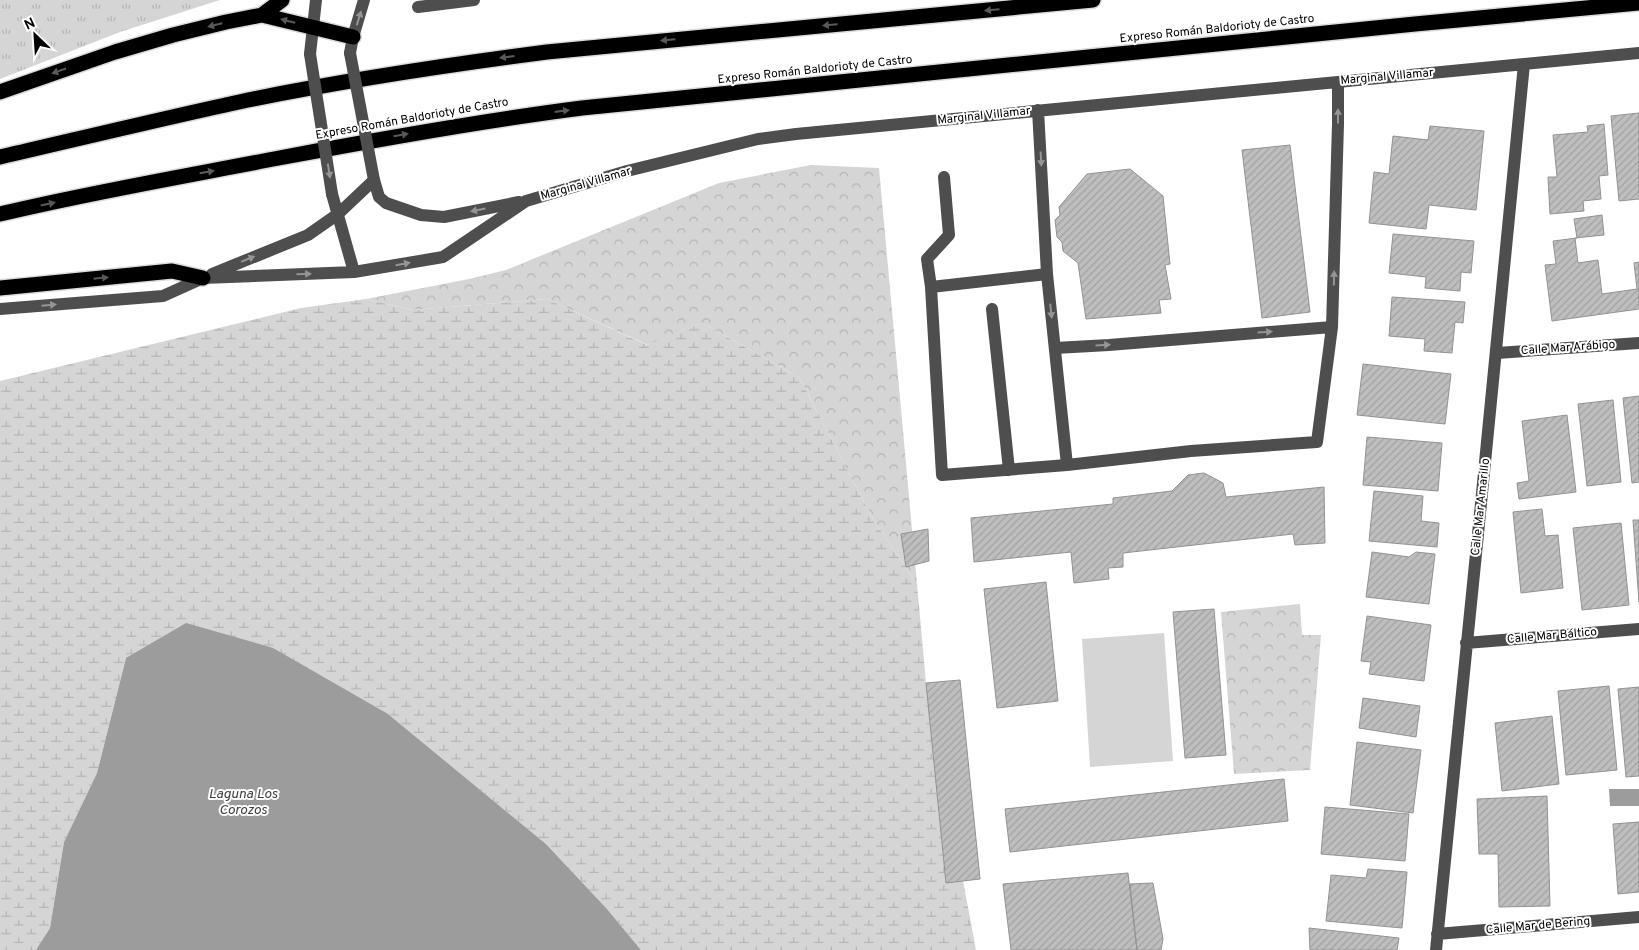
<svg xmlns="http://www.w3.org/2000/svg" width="1639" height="950" font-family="Overpass,sans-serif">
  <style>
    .grass { fill: url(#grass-tufts) }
    .forest { fill: url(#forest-crowns) }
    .wetland { fill: url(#wetland-marsh) }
    .garden { fill: #d5d5d5 }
    .water { fill: #9c9c9c }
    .building { fill: url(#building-hatch); stroke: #929292 }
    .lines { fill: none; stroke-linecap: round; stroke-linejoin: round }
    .highway-casing { stroke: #dbdbdb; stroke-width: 18 }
    .minor { stroke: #4e4e4e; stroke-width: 12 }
    .highway { stroke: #000; stroke-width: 15 }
    .minor-bridge { stroke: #4e4e4e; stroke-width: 12 }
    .oneway { fill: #595959 }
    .oneway2 { fill: #959595 }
    .labels { text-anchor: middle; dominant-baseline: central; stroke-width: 4; stroke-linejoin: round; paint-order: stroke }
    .street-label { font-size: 12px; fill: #000; stroke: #fff }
    .water-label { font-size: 14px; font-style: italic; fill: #3d3d3d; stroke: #fff }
  </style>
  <defs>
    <pattern id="grass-tufts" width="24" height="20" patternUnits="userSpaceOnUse" patternTransform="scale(1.25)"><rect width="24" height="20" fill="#d5d5d5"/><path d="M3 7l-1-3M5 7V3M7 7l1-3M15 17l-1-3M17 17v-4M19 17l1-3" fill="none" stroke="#b5b5b5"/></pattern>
    <pattern id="forest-crowns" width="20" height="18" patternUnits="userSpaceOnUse" patternTransform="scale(1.25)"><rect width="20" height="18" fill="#d5d5d5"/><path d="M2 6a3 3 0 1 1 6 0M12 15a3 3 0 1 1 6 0" fill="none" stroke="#b5b5b5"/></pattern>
    <pattern id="wetland-marsh" width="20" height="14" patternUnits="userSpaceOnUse" patternTransform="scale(1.25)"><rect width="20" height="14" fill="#d5d5d5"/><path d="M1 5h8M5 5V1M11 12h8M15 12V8" fill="none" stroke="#b5b5b5"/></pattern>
    <pattern id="building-hatch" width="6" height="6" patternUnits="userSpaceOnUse" patternTransform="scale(1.25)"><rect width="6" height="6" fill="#bebebe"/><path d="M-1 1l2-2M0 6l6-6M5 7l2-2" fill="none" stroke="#a2a2a2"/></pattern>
  </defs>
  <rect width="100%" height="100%" fill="#fff"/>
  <path class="grass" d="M 0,0 L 220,0 L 120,32 L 0,79 Z"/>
  <path class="forest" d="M 811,165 L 879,168 L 917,584 L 873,519 L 799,377 L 702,323 L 648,345 L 547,299 L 412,310 L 366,299 L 469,279 L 506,270 L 719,183 Z
    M 1300,604 L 1302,635 L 1321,635 L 1310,770 L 1234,774 L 1221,612 Z"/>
  <path class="wetland" d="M 366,299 L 412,310 L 547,299 L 647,345 L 702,323 L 799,377 L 873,519 L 917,584 L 926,683 L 976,950 L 641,950 L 607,909 L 546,844 L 388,714 L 126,658 L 97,773 L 64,842 L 50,928 L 36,950 L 0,950 L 0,381 L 301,308 Z"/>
  <path class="garden" d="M 1164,633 L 1173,761 L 1090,767 L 1082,639 Z"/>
  <path class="water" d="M 186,623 L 273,648 L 388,714 L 546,844 L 607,909 L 641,950 L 36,950 L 50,928 L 64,842 L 97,773 L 126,658 Z
    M 1609,789 L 1639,789 L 1639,806 L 1610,806 Z"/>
  <path class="building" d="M 1639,113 L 1639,199 L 1619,201 L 1611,116 Z
    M 1604,124 L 1608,175 L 1599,176 L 1601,199 L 1583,201 L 1584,211 L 1550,214 L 1548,177 L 1557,177 L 1553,135 L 1588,132 L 1587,126 Z
    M 1430,126 L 1484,131 L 1476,210 L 1429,205 L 1426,229 L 1369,223 L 1374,172 L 1389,174 L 1393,136 L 1428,140 Z
    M 1290,145 L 1310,312 L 1262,318 L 1242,150 Z
    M 1130,169 L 1163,196 L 1170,264 L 1165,265 L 1171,299 L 1159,300 L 1161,313 L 1086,319 L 1078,263 L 1063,251 L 1062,242 L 1057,237 L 1055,220 L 1060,215 L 1059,207 L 1087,174 Z
    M 1602,215 L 1604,235 L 1575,238 L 1578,263 L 1598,260 L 1602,294 L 1637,289 L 1634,263 L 1639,262 L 1639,309 L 1552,321 L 1545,265 L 1556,264 L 1553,241 L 1577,238 L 1574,219 Z
    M 1393,234 L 1474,241 L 1471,273 L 1461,272 L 1460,291 L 1425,288 L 1426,277 L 1389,273 Z
    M 1392,297 L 1465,302 L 1463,323 L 1455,322 L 1452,353 L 1424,351 L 1425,339 L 1389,336 Z
    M 1363,364 L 1451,374 L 1445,424 L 1357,415 Z
    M 1639,396 L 1639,482 L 1632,483 L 1623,398 Z
    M 1613,400 L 1621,482 L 1587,486 L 1578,404 Z
    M 1567,415 L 1576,492 L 1519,499 L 1517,483 L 1529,481 L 1522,421 Z
    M 1367,437 L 1442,443 L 1438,491 L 1363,485 Z
    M 1204,473 L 1223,483 L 1226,497 L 1324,487 L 1325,543 L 1295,545 L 1293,534 L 1123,553 L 1123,567 L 1108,568 L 1109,579 L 1074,583 L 1071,552 L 974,562 L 971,518 L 1113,504 L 1113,498 L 1172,491 L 1188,475 Z
    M 1374,491 L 1423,496 L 1421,521 L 1439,523 L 1437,547 L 1369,541 Z
    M 1542,509 L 1545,536 L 1558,535 L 1563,588 L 1521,593 L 1513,512 Z
    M 1633,520 L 1639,520 L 1639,602 Z
    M 1621,523 L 1629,605 L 1582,610 L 1573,528 Z
    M 928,529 L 929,561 L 906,567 L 901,534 Z
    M 1372,552 L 1409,557 L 1416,552 L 1435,554 L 1429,604 L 1366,597 Z
    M 1046,582 L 1058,701 L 997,708 L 984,589 Z
    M 1214,609 L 1226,755 L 1185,758 L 1173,612 Z
    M 1367,616 L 1431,625 L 1424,681 L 1369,674 L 1371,662 L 1361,661 Z
    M 960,680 L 980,879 L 946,883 L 926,683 Z
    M 1609,686 L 1617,770 L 1566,775 L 1558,691 Z
    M 1639,687 L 1639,776 L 1626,777 L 1618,689 Z
    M 1363,698 L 1420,706 L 1416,737 L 1359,728 Z
    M 1552,716 L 1559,784 L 1502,791 L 1495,723 Z
    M 1357,742 L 1421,750 L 1413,813 L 1350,805 Z
    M 1284,779 L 1288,821 L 1010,852 L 1005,809 Z
    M 1547,796 L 1550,906 L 1499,907 L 1498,854 L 1479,854 L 1477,799 Z
    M 1325,807 L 1409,814 L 1405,861 L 1321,854 Z
    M 1639,822 L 1639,892 L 1618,894 L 1613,824 Z
    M 1368,869 L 1407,872 L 1402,928 L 1326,921 L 1331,875 L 1366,878 Z
    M 1128,873 L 1137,950 L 1011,950 L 1003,884 Z
    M 1153,883 L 1163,939 L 1161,950 L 1137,950 L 1130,884 Z
    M 1309,928 L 1399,938 L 1397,950 L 1310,950 Z"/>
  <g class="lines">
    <g class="highway-casing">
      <path id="highway" d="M 262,15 L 282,0
        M 0,92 L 115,52 L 173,35 L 226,22 L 262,15 L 353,37
        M 0,157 C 82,138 165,118 248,100 C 347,80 447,65 547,52 L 1093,0
        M 0,214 C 92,192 186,176 279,158 C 380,139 480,121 582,108 L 1415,24 L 1639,3
        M 0,288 L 172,271 L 203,278"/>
    </g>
    <path class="minor" d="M 418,7 L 474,0
      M 350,53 L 353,37 L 364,0
      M 310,54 L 316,0
      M 1038,110 L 1047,274 L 1067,465 L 1191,451 L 1317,442 L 1332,327 L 1338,124 L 1338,82
      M 332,194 L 354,272
      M 212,274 L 308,235 L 338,214 L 374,180 L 379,197 L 386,203 L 421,215 L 444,217 L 519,202
      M 1047,274 L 931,287 L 942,475 L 1067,465
      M 931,287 L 927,259 L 949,235 L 944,177
      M 0,309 L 163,296 L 203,278 L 354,272 L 443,257 L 526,201 L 627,171 L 758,139 L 796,134 L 1639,53
      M 992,309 L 1009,470
      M 1055,348 L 1109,345 L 1332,327
      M 1497,353 L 1639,343
      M 1466,643 L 1639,629
      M 1437,934 L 1639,917
      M 1436,950 C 1465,655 1497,359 1524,64"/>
    <use href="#highway" class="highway"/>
    <path class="minor-bridge" d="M 350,53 L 374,180
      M 310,54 L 332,194"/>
  </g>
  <defs><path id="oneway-solid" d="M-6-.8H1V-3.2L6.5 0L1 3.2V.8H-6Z" transform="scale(1.25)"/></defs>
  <g class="oneway">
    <use href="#oneway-solid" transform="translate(992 10) rotate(175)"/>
    <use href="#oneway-solid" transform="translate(288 21) rotate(-166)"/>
    <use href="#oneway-solid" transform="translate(215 25) rotate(166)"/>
    <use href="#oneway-solid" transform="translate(830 25) rotate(175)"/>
    <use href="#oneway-solid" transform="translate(668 40) rotate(175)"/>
    <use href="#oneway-solid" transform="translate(507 57) rotate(173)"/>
    <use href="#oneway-solid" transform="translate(59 71) rotate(161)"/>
    <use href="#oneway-solid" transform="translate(562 111) rotate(-7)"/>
    <use href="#oneway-solid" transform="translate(401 135) rotate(-10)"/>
    <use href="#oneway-solid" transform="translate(207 172) rotate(-10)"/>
    <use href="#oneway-solid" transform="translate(48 204) rotate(-12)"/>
    <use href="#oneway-solid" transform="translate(101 278) rotate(-6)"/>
  </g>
  <g class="oneway2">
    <use href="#oneway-solid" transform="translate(359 18) rotate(-73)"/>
    <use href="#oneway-solid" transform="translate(1338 116) rotate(-90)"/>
    <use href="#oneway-solid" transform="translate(1041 159) rotate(87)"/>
    <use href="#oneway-solid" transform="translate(329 171) rotate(81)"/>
    <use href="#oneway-solid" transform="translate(478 210) rotate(169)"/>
    <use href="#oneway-solid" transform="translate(248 259) rotate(-22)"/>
    <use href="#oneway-solid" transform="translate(403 264) rotate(-10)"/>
    <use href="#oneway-solid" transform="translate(304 274) rotate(-2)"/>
    <use href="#oneway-solid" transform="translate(1334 278) rotate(-89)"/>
    <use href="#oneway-solid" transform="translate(49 305) rotate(-5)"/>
    <use href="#oneway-solid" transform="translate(1051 311) rotate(84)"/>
    <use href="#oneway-solid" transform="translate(1265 332) rotate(-4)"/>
    <use href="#oneway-solid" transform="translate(1103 345) rotate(-3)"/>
  </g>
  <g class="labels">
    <g class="street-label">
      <text transform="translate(1217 29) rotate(-6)">Expreso Román Baldorioty de Castro</text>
      <text transform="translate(815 70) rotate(-6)">Expreso Román Baldorioty de Castro</text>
      <text transform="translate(1387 77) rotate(-5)">Marginal Villamar</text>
      <text transform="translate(984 116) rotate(-6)">Marginal Villamar</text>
      <text transform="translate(412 119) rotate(-10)">Expreso Román Baldorioty de Castro</text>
      <text transform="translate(586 184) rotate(-16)">Marginal Villamar</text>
      <text transform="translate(1568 348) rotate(-4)">Calle Mar Arábigo</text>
      <text transform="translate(1481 507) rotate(-84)">Calle Mar Amarillo</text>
      <text transform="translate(1552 636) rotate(-5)">Calle Mar Báltico</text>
      <text transform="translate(1538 926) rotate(-5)">Calle Mar de Bering</text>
    </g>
    <g class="water-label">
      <text x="243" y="794">Laguna Los<tspan x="243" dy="16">Corozos</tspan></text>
    </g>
  </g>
  <g transform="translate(35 35) rotate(335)" stroke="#ffffff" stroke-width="4" paint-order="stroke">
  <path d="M0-4L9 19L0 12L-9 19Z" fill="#000000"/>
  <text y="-8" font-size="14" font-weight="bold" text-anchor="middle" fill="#000000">N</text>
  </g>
</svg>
